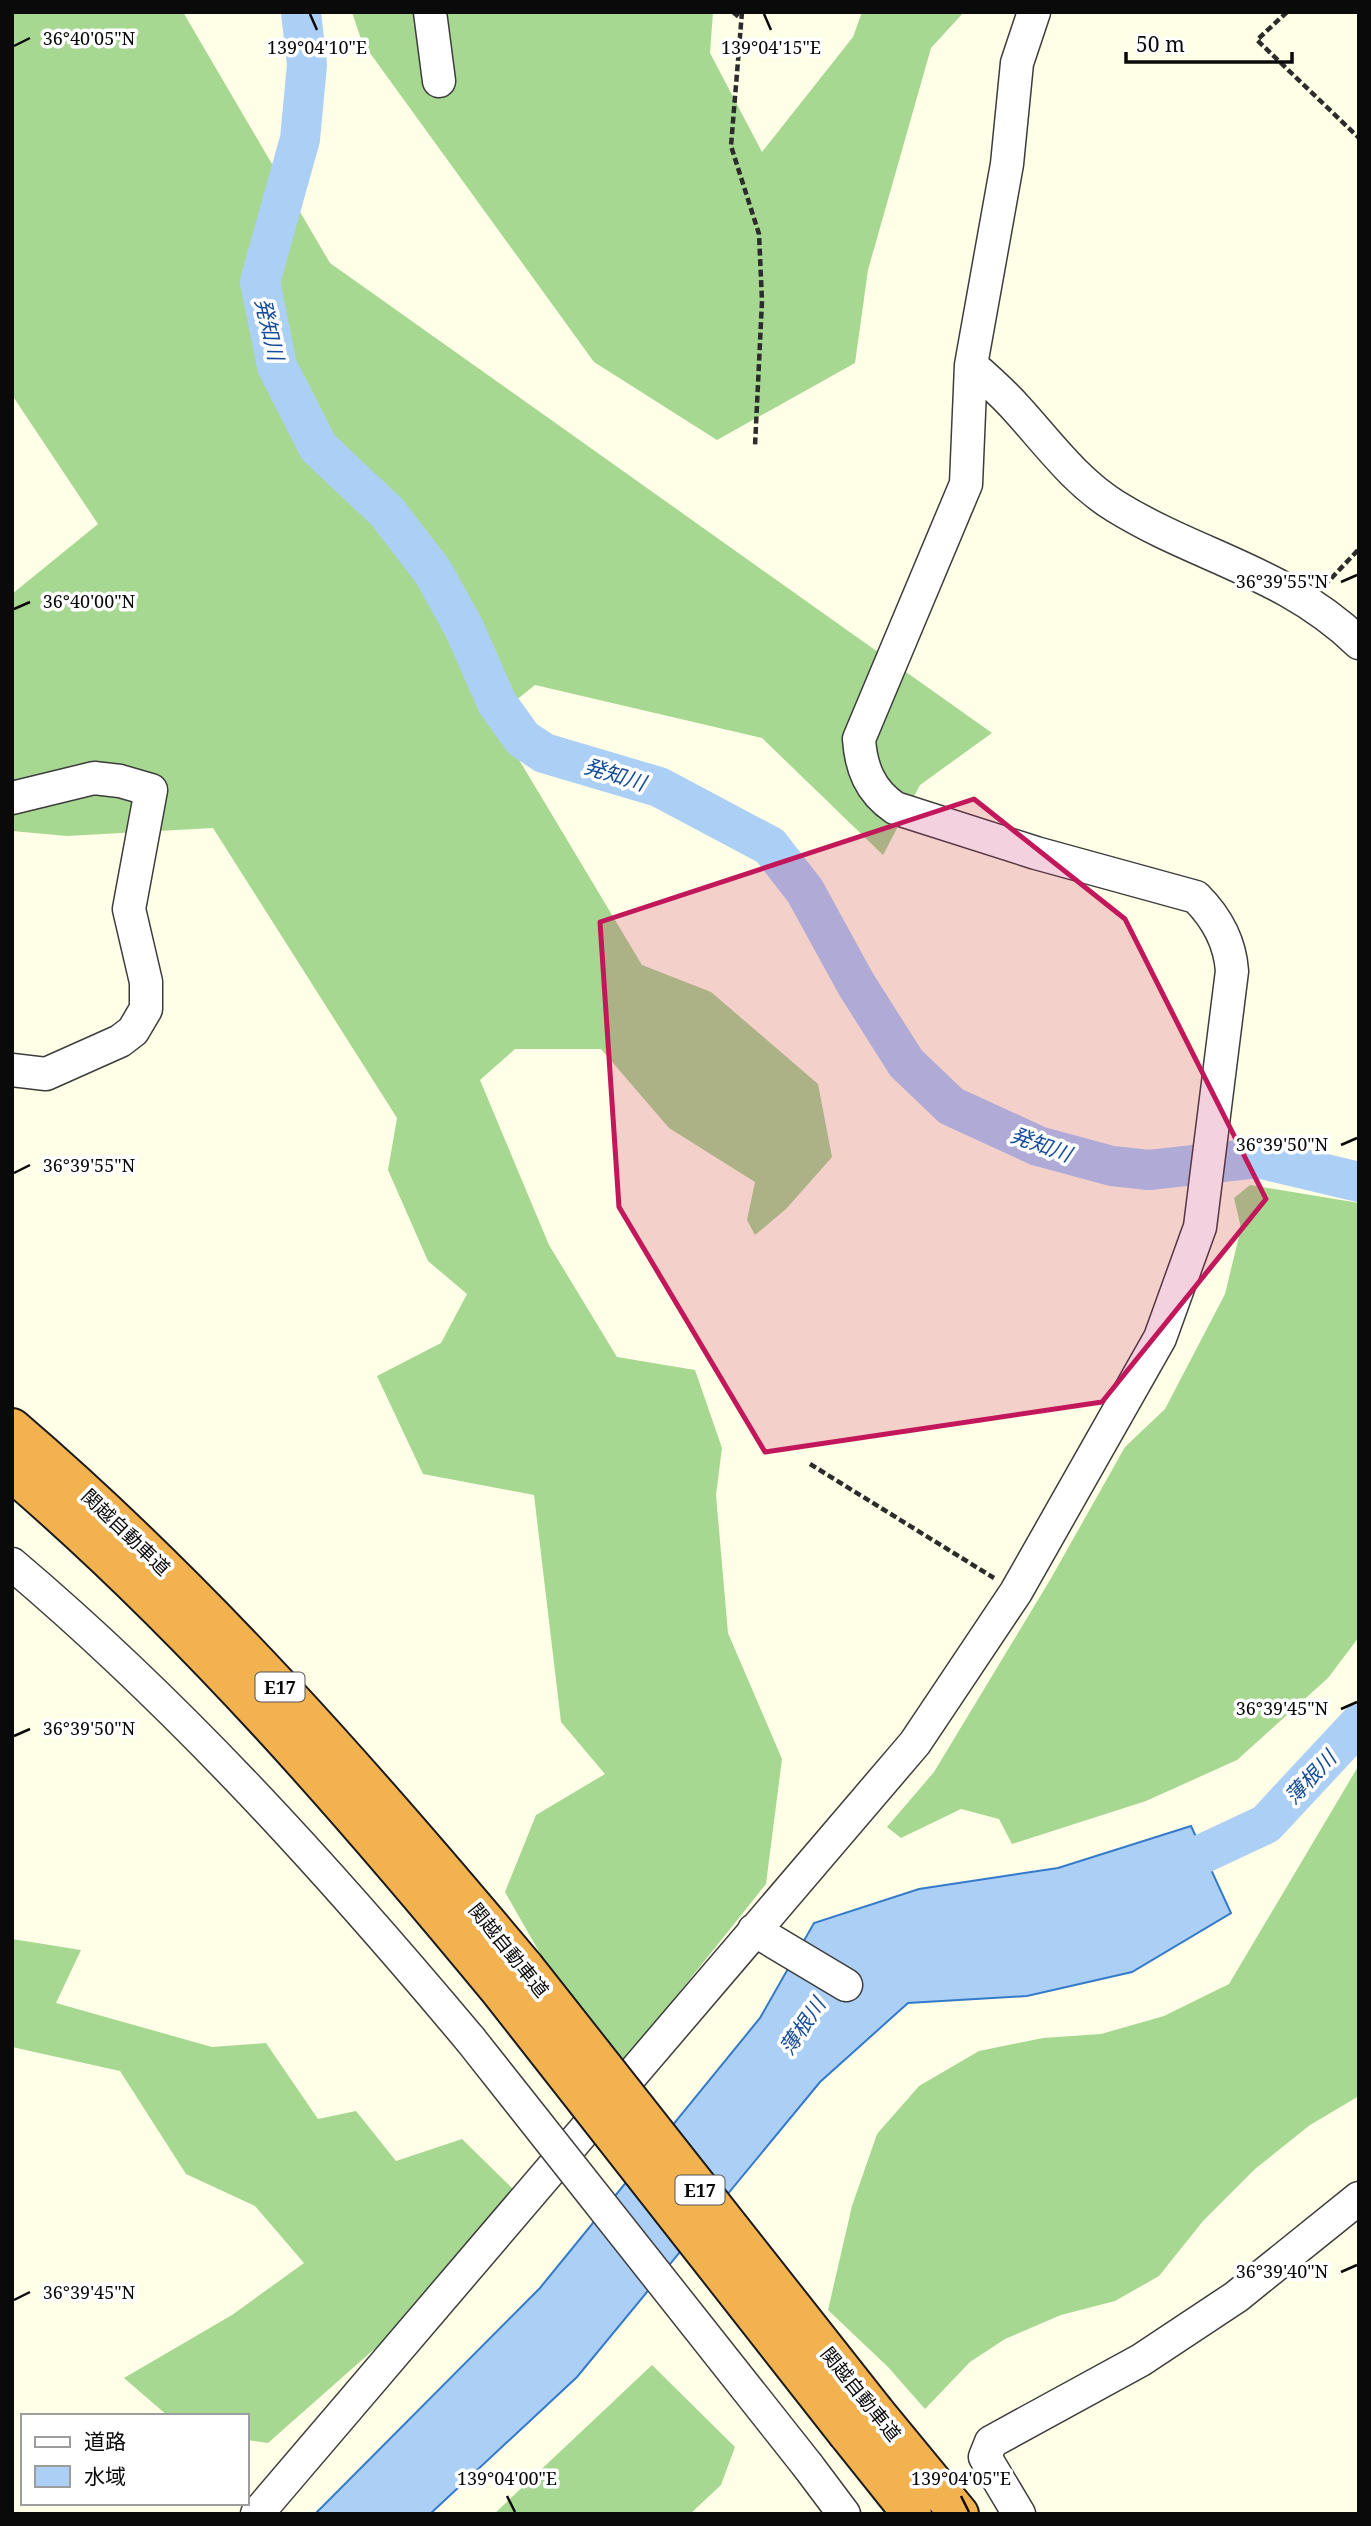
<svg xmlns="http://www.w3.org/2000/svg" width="1371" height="2526" font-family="'Noto Serif','Noto Sans JP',serif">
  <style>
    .forest { fill: #a7d892 }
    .water { fill: #acd0f5; stroke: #347acb; stroke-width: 2 }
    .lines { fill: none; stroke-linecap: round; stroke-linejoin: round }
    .river { stroke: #acd0f5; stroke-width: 40 }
    .minor-casing { stroke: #3d3d3d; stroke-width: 35 }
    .highway-casing { stroke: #1b1b1b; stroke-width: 42 }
    .path { stroke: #2c2c2c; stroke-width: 4.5; stroke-dasharray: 7 3.5; stroke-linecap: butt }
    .minor { stroke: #fff; stroke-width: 32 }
    .highway { stroke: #f3b250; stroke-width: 38 }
    .minor-bridge-casing { stroke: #3d3d3d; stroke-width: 35; stroke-linecap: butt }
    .highway-bridge-casing { stroke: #1b1b1b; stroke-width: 42; stroke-linecap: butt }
    .minor-bridge { stroke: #fff; stroke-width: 32 }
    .highway-bridge { stroke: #f3b250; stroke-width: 38 }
    .marked { fill: #c2185b; fill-opacity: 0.2; stroke: #c2185b; stroke-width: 5; stroke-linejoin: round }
    .ticks { fill: none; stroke: #0a0a0a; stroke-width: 2.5 }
    .labels { text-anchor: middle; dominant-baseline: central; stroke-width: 7; stroke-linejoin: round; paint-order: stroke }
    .shield { fill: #fff; stroke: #545454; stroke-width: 2 }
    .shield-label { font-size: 18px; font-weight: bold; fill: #0a0a0a }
    .street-label { font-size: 19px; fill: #0a0a0a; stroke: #fff }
    .water-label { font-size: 21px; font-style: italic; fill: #164d99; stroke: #fff }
    .ticks-label { font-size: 18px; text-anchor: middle; fill: #0a0a0a; stroke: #fff; stroke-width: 7; stroke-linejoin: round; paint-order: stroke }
  </style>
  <rect width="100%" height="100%" fill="#fffee7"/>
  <path class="forest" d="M 12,12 L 183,12 L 330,263 L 992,733 L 920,785 L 883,855 L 762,738 L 535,685 L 494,718 L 642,965 L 711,992 L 818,1084 L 832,1157 L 786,1209 L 755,1235 L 747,1220 L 755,1182 L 669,1128 L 601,1049 L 515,1049 L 480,1080 L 549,1245 L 617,1357 L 695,1370 L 722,1448 L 716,1495 L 728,1633 L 782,1759 L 766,1884 L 611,2078 L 505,1892 L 536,1815 L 605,1774 L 561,1722 L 534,1495 L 423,1474 L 377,1376 L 441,1343 L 467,1294 L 428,1261 L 388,1170 L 397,1118 L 213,828 L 67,836 L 12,831 L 12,594 L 98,524 L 12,395 Z
    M 352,12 L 713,12 L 710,53 L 762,152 L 853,37 L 862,12 L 964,12 L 931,48 L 868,270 L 855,363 L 717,440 L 594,362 L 362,42 Z
    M 1250,1185 L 1359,1203 L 1359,1637 L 1328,1678 L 1237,1760 L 1146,1801 L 1012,1844 L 999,1819 L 961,1809 L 901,1838 L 887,1827 L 934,1772 L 1050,1580 L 1125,1447 L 1165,1409 L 1225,1294 L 1241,1228 L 1234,1198 Z
    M 1359,1765 L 1359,2096 L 1310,2125 L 1255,2169 L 1203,2221 L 1159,2276 L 1115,2301 L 1061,2315 L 1005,2339 L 970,2362 L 925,2409 L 888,2367 L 828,2310 L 852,2206 L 877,2134 L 919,2086 L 979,2051 L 1043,2038 L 1101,2034 L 1164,2016 L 1229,1984 Z
    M 12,1939 L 81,1950 L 56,2003 L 212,2047 L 266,2043 L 318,2119 L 356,2111 L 396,2161 L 462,2139 L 513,2189 L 380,2344 L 268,2443 L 247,2440 L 247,2416 L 168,2416 L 124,2378 L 232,2315 L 304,2263 L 255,2206 L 186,2174 L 120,2071 L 12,2047 Z
    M 652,2365 L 735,2447 L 721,2485 L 690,2514 L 494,2514 Z"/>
  <path class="water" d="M 1191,1826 L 1231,1913 L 1132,1972 L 1027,1996 L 908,2003 L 820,2082 L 577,2377 L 430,2514 L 315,2514 L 540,2288 L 760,2018 L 814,1923 L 919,1889 L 1058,1868 Z"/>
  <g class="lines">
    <path class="river" d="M 301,12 L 307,65 L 300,139 L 260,282 L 277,366 L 318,447 L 387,512 L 433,572 L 464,628 L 497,703 L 523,739 L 544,753 L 659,787 L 770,846 L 805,891 L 856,984 L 906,1063 L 951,1106 L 1038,1146 L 1112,1166 L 1149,1170 L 1258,1158 L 1359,1182
      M 1157,1880 L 1170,1869 L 1266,1824 L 1359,1724"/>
    <g class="minor-casing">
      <path id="minor" d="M 430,12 L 439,81
        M 971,365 C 987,379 1003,393 1017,409 C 1048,443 1075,481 1115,506 C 1197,557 1286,572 1359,643
        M 12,798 L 94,778 L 120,781 L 151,790 L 129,909 L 146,982 L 146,1009 L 133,1031 L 120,1041 L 46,1074 L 12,1070
        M 12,1564 C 181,1707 328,1870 470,2039
        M 754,1930 L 846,1985
        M 808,2466 L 844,2514
        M 257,2514 L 915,1743 L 1016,1592 L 1160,1338 L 1200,1227 L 1232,971 C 1230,942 1216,917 1196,897 L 1036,853 L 895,808 C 870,791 861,768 859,739 L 966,484 L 971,365 L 1007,164 L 1017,63 L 1034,12
        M 1019,2514 L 985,2457 L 991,2442 L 1141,2360 L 1236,2297 L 1359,2198"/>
    </g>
    <g class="highway-casing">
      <path id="highway" d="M 12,1428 C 201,1590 366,1778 525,1968
        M 12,1472 C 192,1626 352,1811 502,1993
        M 875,2412 L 959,2514
        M 848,2434 L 912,2514"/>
    </g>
    <path class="path" d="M 733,12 L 740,18
      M 742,12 L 731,146 L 759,234 L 762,301 L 755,446
      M 1287,12 L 1257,40 L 1359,138
      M 1324,586 L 1359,549
      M 810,1464 L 994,1578"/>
    <use href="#minor" class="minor"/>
    <use href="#highway" class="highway"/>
    <g class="minor-bridge-casing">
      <path id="minor-bridge" d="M 470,2039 L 808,2466"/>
    </g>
    <g class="highway-bridge-casing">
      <path id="highway-bridge" d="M 525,1968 L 875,2412
        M 502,1993 L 848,2434"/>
    </g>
    <use href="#minor-bridge" class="minor-bridge"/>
    <use href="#highway-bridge" class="highway-bridge"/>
  </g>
  <path class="marked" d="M 974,799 L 1125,919 L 1266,1199 L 1102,1402 L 765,1452 L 619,1207 L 600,922 Z"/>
  <path class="ticks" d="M 310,14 L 317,30M 764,14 L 771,30M 14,46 L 30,38M 1341,582 L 1357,575M 14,609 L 30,602M 1341,1145 L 1357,1138M 14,1173 L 30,1165M 1341,1709 L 1357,1702M 14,1736 L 30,1729M 1341,2272 L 1357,2265M 14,2300 L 30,2292M 507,2496 L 515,2512M 961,2496 L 969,2512"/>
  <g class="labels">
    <g class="shield">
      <rect x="255.5" y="1672.5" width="49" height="29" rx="5"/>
      <rect x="675.5" y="2175.5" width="49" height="29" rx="5"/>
    </g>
    <g class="shield-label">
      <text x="280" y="1687">E17</text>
      <text x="700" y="2190">E17</text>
    </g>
    <g class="street-label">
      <text transform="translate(126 1532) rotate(44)">関越自動車道</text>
      <text transform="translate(509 1950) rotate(51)">関越自動車道</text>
      <text transform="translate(861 2394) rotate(51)">関越自動車道</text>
    </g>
    <g class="water-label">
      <text transform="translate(270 329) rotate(77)">発知川</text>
      <text transform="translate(615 774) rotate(17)">発知川</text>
      <text transform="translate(1041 1144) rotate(20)">発知川</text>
      <text transform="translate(1310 1777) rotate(-47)">薄根川</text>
      <text transform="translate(802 2026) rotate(-56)">薄根川</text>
    </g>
  </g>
  <g class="ticks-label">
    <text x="89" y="45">36°40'05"N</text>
    <text x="317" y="54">139°04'10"E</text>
    <text x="771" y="54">139°04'15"E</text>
    <text x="1282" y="588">36°39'55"N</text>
    <text x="89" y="608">36°40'00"N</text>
    <text x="1282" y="1151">36°39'50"N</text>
    <text x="89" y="1172">36°39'55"N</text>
    <text x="1282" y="1715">36°39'45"N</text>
    <text x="89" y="1735">36°39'50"N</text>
    <text x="1282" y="2278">36°39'40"N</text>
    <text x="89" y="2299">36°39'45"N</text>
    <text x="507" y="2485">139°04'00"E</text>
    <text x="961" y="2485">139°04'05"E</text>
  </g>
  <rect width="1371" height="2526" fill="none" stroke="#0a0a0a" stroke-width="28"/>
  <rect x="21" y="2414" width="228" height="91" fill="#ffffff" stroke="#9d9d9d" stroke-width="2"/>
  <rect x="35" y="2437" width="35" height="10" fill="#ffffff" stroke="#9d9d9d" stroke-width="2"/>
  <text x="84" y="2449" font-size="21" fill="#0a0a0a">道路</text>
  <rect x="35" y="2466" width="35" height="21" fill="#acd0f5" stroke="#9d9d9d" stroke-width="2"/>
  <text x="84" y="2484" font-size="21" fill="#0a0a0a">水域</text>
  <path d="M1126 52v10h166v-10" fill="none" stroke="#0a0a0a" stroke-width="3.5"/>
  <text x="1136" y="52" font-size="21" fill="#0a0a0a" stroke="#ffffff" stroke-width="5" paint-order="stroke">50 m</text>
</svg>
